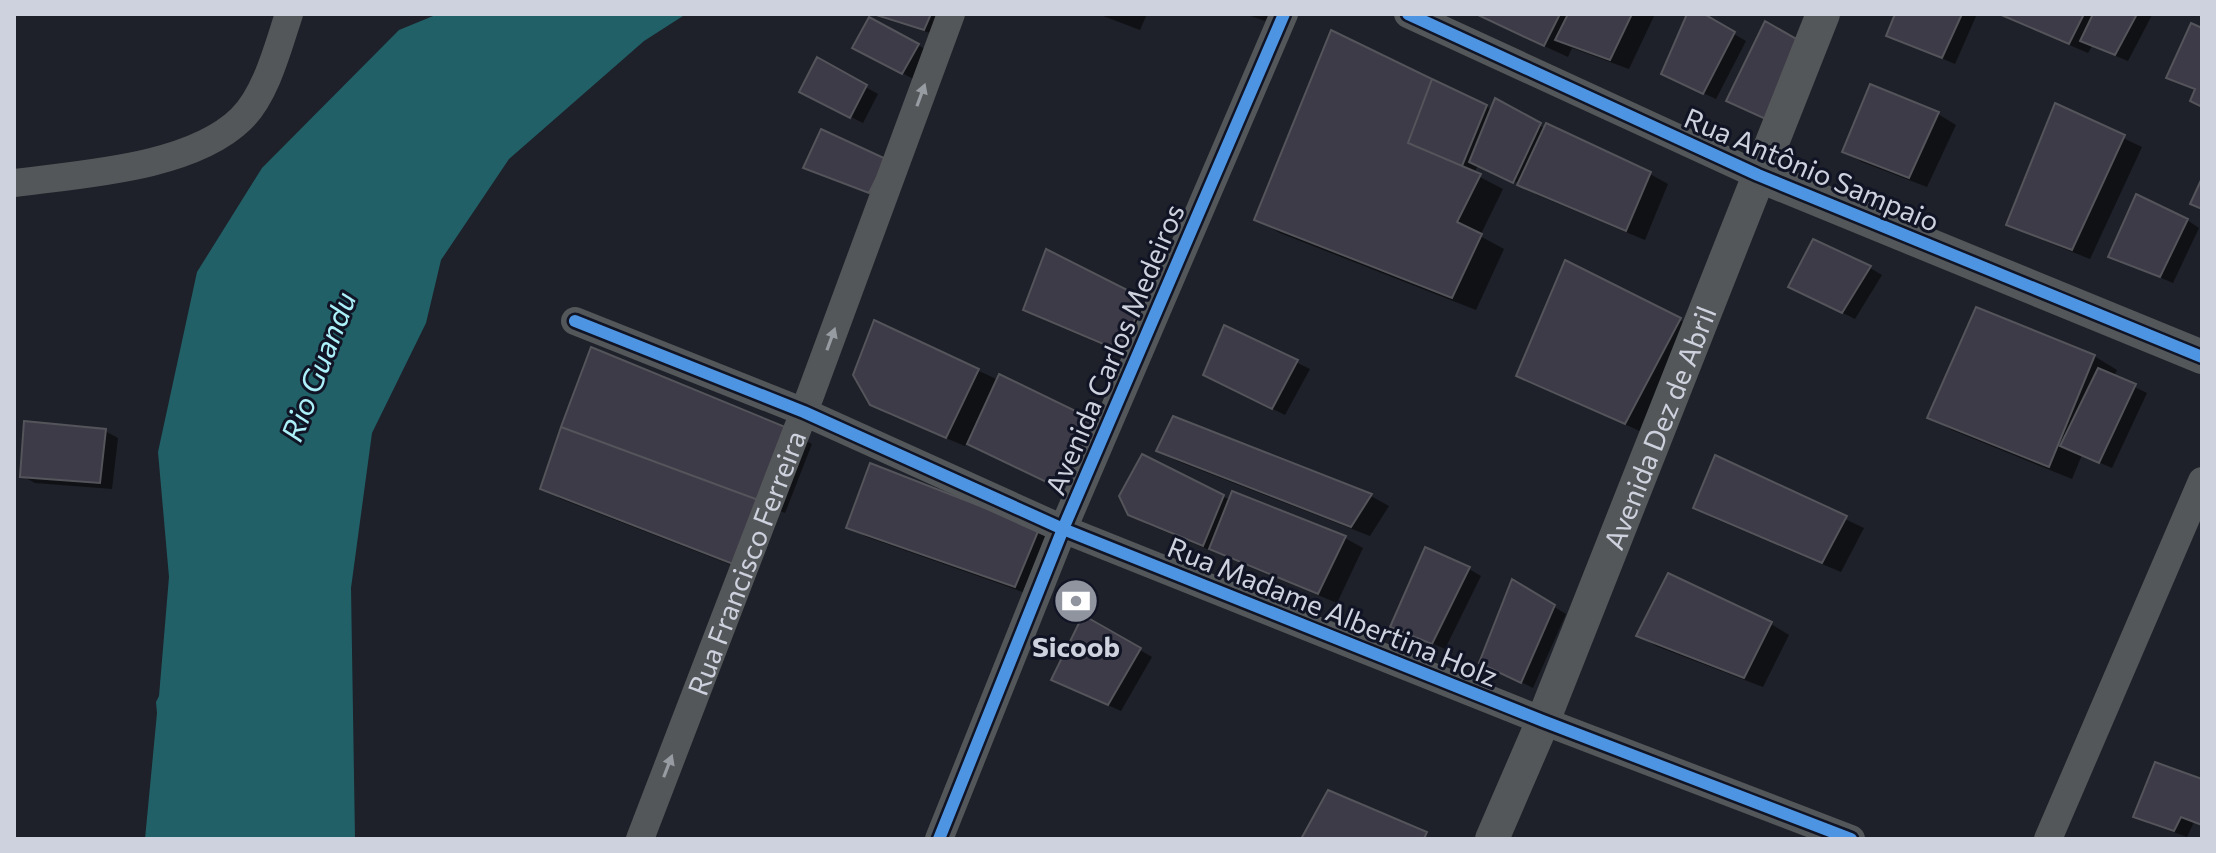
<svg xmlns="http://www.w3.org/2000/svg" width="2216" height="853" font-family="Commissioner,sans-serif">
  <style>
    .water { fill: #226068 }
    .shadow { fill: #0007 }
    .building { fill: #3e3b48; stroke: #54545b; stroke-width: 2 }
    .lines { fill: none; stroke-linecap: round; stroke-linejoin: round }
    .minor { stroke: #545759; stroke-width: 28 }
    .tertiary { stroke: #545759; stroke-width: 34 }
    .cycleway-casing { stroke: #101424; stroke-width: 17 }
    .cycleway { stroke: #4d94e3; stroke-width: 12 }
    .oneway { fill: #979ba2 }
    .labels { text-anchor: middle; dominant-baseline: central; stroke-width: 6; stroke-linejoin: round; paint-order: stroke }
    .street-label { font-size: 28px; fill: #ced2de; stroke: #101424 }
    .poi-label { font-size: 28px; font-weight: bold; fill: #ced2de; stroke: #101424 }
    .water-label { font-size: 30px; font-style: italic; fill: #acf0f9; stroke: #101424 }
  </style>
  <rect width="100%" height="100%" fill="#1e2129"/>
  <path class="water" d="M 438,14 L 686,14 L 644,41 L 509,159 L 441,260 L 426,323 L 372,433 L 351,588 L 355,839 L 145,839 L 157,713 L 156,702 L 159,696 L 169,577 L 158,452 L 197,272 L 262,168 L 399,30 Z"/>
  <path class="shadow" d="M 868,14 L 946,14 L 937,35 Z
    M 1098,14 L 1147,14 L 1140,30 Z
    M 1245,14 L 1269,14 L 1265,21 Z
    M 1475,14 L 1655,14 L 1629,69 L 1572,48 L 1568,57 Z
    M 1690,14 L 1700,14 L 1746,41 L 1716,99 L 1675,80 Z
    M 1897,14 L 1977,14 L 1955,64 L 1888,35 Z
    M 1997,14 L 2149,14 L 2152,15 L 2128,61 L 2092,46 L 2088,53 Z
    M 918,45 L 930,52 L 915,80 L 855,47 Z
    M 817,60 L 878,94 L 863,123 L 813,98 Z
    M 1496,101 L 1546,129 L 1650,174 L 1668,184 L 1645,240 L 1537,195 L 1523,185 L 1478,165 L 1474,174 L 1503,189 L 1480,236 L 1504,249 L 1476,310 L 1280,233 L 1257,220 L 1486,106 L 1492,110 Z
    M 2056,106 L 2142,147 L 2090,259 L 2027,234 L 2009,224 Z
    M 1938,114 L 1956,125 L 1927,187 L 1862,162 L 1844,151 Z
    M 2187,220 L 2199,228 L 2173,283 L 2111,256 Z
    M 1048,252 L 1161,311 L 1140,361 L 1044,320 L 1026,309 Z
    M 1870,268 L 1882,275 L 1855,319 L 1803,293 Z
    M 1977,309 L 2094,356 L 2117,370 L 2114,377 L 2147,393 L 2112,468 L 2082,455 L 2072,479 L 1952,430 L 1930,417 Z
    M 1680,320 L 1698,330 L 1644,433 L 1518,375 Z
    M 875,323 L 1111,432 L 1081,498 L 967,442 L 965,446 L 890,415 L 871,404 Z
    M 1225,328 L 1310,369 L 1285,415 L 1217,381 Z
    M 1174,418 L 1371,496 L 1389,506 L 1370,536 L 1177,461 L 1159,450 Z
    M 105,431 L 118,438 L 112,489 L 35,483 L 22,476 Z
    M 789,431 L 812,444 L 785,513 L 780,511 L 752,573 L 561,499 L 543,488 Z
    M 1716,458 L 1864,528 L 1841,572 L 1713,518 L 1695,507 Z
    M 1223,497 L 1345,538 L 1363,548 L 1337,603 L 1149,525 L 1130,514 Z
    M 849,527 L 1038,531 L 1056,542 L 1034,596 L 867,537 Z
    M 1469,569 L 1481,576 L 1445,649 L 1392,626 Z
    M 1513,582 L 1566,614 L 1533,688 L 1494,669 Z
    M 1084,618 L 1152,657 L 1121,711 L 1066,686 Z
    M 1771,624 L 1789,635 L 1763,687 L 1656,646 L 1638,635 Z
    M 2202,781 L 2202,825 L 2194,822 L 2187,837 L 2148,823 L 2136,816 Z"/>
  <path class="building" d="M 873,14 L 931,14 L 924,30 Z
    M 1476,14 L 1560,14 L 1544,46 Z
    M 1568,14 L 1632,14 L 1610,60 L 1555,40 Z
    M 1687,14 L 1704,14 L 1735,32 L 1703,94 L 1661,74 Z
    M 1895,14 L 1962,14 L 1942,58 L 1886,36 Z
    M 1999,14 L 2084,14 L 2069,44 Z
    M 2093,14 L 2137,14 L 2115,55 L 2080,41 Z
    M 869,17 L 919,44 L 902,74 L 852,48 Z
    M 1765,21 L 1805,44 L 1770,121 L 1726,101 Z
    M 2191,23 L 2202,28 L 2202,107 L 2190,101 L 2195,89 L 2166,78 Z
    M 1331,30 L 1432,79 L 1408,143 L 1481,174 L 1457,222 L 1482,234 L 1452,298 L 1254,220 Z
    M 817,57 L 867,85 L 850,118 L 799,92 Z
    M 1432,79 L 1487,105 L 1462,166 L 1408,143 Z
    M 1870,84 L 1939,112 L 1909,178 L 1842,152 Z
    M 1495,98 L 1541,123 L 1513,183 L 1469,162 Z
    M 2055,103 L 2125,135 L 2072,250 L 2006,225 Z
    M 1546,123 L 1651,172 L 1626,231 L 1517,185 Z
    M 821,129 L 886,159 L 869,193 L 803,168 Z
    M 2202,178 L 2202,209 L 2190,204 Z
    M 2136,194 L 2188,219 L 2160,277 L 2108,257 Z
    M 1813,239 L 1871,266 L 1842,313 L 1788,287 Z
    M 1046,249 L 1143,298 L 1122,352 L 1023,310 Z
    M 1565,260 L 1681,318 L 1625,424 L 1516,376 Z
    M 1976,307 L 2095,355 L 2049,467 L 1927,418 Z
    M 874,320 L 979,369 L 946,438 L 870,405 L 853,375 Z
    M 1224,325 L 1298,360 L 1272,409 L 1203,375 Z
    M 591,347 L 790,429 L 761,501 L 561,427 Z
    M 2098,368 L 2136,384 L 2099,463 L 2060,446 Z
    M 999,374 L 1094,420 L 1063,490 L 967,444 Z
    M 1173,416 L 1372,494 L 1351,527 L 1156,451 Z
    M 24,421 L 106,429 L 100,483 L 20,477 Z
    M 561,427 L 761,501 L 733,564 L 540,489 Z
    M 1142,454 L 1224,495 L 1203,546 L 1128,515 L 1119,496 Z
    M 1715,455 L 1847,516 L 1822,563 L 1693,508 Z
    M 870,463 L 1039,529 L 1015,587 L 846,528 Z
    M 1232,491 L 1346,536 L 1318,594 L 1209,549 Z
    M 1425,547 L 1470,567 L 1432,644 L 1390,627 Z
    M 1668,573 L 1772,622 L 1744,678 L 1636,636 Z
    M 1512,579 L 1555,605 L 1521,683 L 1479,663 Z
    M 1083,615 L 1141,648 L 1108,705 L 1051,680 Z
    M 2155,762 L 2202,779 L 2202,825 L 2181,817 L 2174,831 L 2133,817 Z
    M 1328,790 L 1427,832 L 1424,839 L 1301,839 Z"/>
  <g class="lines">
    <g class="minor">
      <path d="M 1408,14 L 1758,175"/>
      <path d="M 14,183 C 81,174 191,168 241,119 C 266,95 278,47 289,14"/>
      <path d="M 575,321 L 804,412 L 1063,529 L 1543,721 L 1851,839"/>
      <path id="s1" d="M 640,839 L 804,412 L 951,14"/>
      <path d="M 939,839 L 1063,529 L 1284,14"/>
      <path d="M 2048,839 L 2202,481"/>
    </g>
    <g class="tertiary">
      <path d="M 1758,175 L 2202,357"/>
      <path id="s2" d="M 1492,839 L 1543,721 L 1823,14"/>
    </g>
    <g class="cycleway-casing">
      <path id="cycleway" d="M 1408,14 L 1758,175 L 2202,357
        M 575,321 L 804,412 L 1063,529 L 1543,721 L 1851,839
        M 939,839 L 1063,529 L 1284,14"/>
    </g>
    <use href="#cycleway" class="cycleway"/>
  </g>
  <defs><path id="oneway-solid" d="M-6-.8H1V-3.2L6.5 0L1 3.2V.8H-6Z" transform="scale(2)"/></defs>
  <g class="oneway">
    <use href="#oneway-solid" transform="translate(921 95) rotate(-70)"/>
    <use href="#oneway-solid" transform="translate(831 339) rotate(-70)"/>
    <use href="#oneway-solid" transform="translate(668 766) rotate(-69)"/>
  </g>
  <defs>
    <g id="bank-disc" transform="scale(2.3)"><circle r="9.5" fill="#90949f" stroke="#101424"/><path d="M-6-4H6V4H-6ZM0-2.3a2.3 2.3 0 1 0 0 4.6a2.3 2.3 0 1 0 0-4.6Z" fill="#fff"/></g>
  </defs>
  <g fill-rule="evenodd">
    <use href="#bank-disc" x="1076" y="601"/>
  </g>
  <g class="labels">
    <g class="street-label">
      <text transform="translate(1812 169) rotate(23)">Rua Antônio Sampaio</text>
      <text transform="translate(1114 349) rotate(-67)">Avenida Carlos Medeiros</text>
      <text stroke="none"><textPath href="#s2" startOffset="444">Avenida Dez de Abril</textPath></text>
      <text stroke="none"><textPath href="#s1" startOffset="296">Rua Francisco Ferreira</textPath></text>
      <text transform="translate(1333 611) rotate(22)">Rua Madame Albertina Holz</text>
    </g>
    <g class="poi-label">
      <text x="1076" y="646">Sicoob</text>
    </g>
    <g class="water-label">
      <text transform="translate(317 366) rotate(-69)">Rio Guandu</text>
    </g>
  </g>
  <rect width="2216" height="853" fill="none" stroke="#ced2de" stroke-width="32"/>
</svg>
